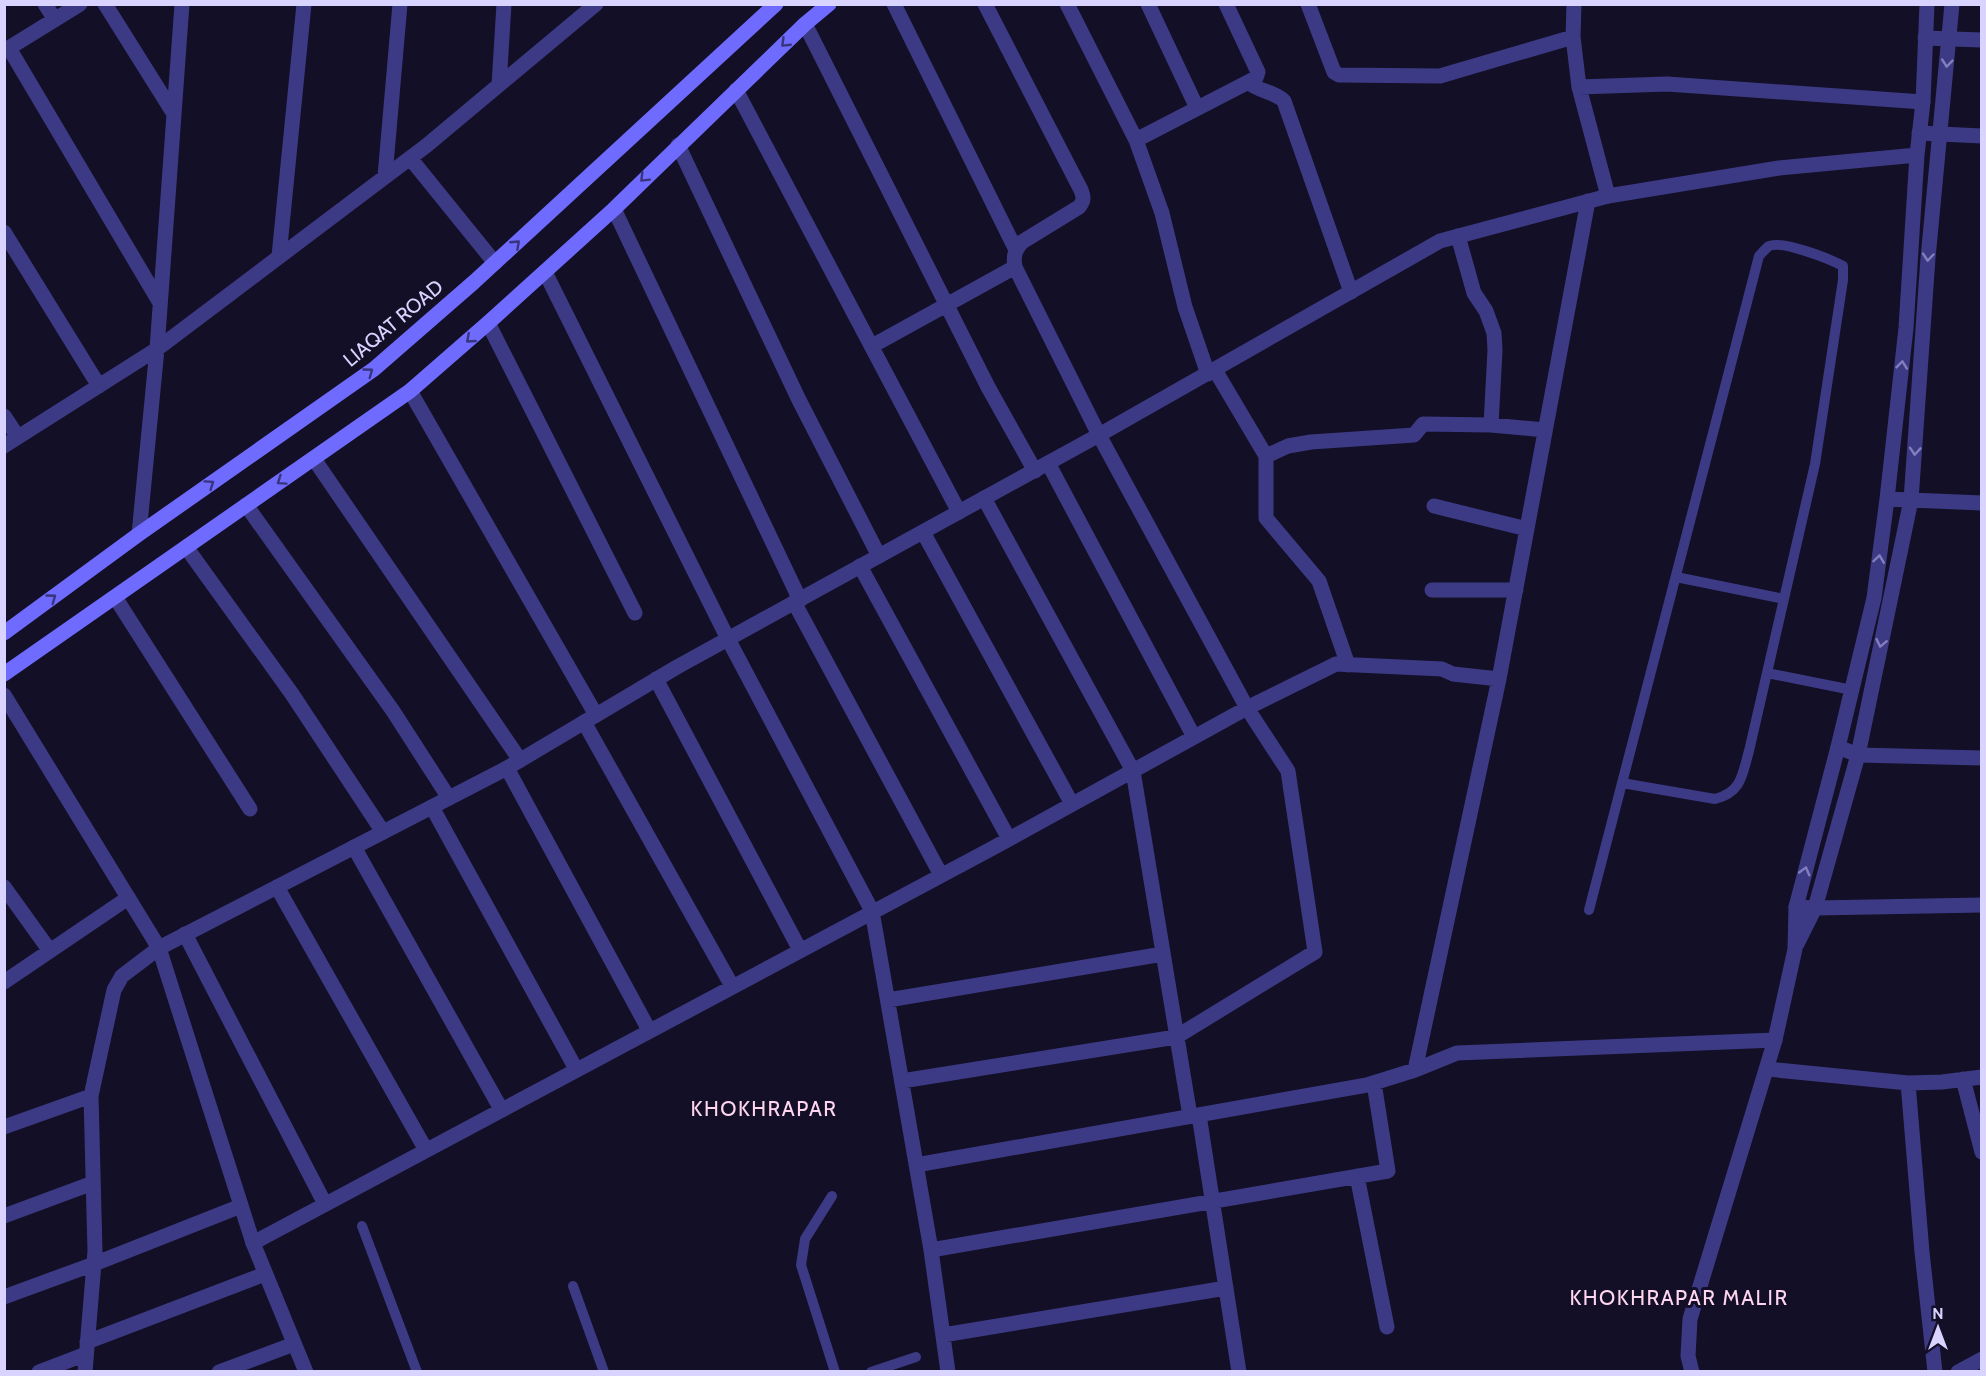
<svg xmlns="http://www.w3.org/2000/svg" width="1986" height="1376" font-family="Cabin,sans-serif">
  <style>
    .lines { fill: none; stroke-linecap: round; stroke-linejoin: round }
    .service { stroke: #3d3a85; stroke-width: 10 }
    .minor { stroke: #3d3a85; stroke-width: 15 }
    .tertiary { stroke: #3d3a85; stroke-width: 15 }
    .secondary { stroke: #6f6bff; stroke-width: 15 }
    .oneway { stroke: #38347d }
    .oneway2 { stroke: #837fbc }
    .labels { text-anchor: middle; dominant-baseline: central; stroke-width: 6; stroke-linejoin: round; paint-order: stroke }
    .street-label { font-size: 20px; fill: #d9d4ff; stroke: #130f26 }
    .neighbourhood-label { font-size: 21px; letter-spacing: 1.5px; fill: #ffd6f0; stroke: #130f26 }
  </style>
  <rect width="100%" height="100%" fill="#130f26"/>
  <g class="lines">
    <path class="service" d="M 1676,577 L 1784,599
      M 1767,673 L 1852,690
      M 1589,910 L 1759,256 C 1762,253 1766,248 1769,246 C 1782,240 1830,259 1843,266 L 1843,280 L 1815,464 L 1749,751 C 1742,775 1742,792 1715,799 L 1622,783
      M 832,1196 L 805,1239 L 801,1265 L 835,1372
      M 362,1226 L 417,1372
      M 573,1286 L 604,1372
      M 871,1372 L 916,1357"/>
    <path class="minor" d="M 45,4 L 55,20
      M 105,4 L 174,114
      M 894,4 L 1016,250
      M 1067,4 L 1136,140 L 1162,213 L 1185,307 L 1208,374
      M 1148,4 L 1197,108
      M 1308,4 L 1334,72 L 1339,75 L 1440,76 L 1573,37
      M 1574,4 L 1573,37 L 1579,87 L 1608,196
      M 805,24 L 988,387 L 1035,471
      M 1925,38 L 1982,40
      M 9,48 L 160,303
      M 4,51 L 80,4
      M 1248,82 C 1259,92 1274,91 1284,101 L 1351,292
      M 499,85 L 504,4
      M 1579,87 L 1667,84 L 1923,102
      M 736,90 L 959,512
      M 1919,133 L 1982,136
      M 1136,140 L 1256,78 L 1258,72 L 1226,4
      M 678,145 L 799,400 L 879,556
      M 410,158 L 495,263
      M 385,176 L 400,4
      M 614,209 L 800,600
      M 4,232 L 99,386
      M 1458,236 L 1474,293 L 1486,311 L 1494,333 L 1495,350 L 1491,425
      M 279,256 L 304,4
      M 545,272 L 728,639 L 872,911 L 931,1250 L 948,1372
      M 488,323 L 635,613
      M 872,346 L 1015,267
      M 1215,370 L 1266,456 L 1266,518 L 1319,581 L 1348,665
      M 410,391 L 596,715
      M 4,416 L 18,437
      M 4,446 L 157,349 L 426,146 L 596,4
      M 1266,456 L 1288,446 L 1311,442 L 1414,435 L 1423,424 L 1491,425 L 1545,430
      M 314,459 L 520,760
      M 1048,463 L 1194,737
      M 984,498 L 1133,771 L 1190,1116
      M 246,505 L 393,711 L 449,798
      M 1434,506 L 1527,529
      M 923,532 L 1072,804
      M 139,534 L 157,349 L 182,4
      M 186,547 L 292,694 L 383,832
      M 860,566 L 1009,839
      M 1432,590 L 1516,590
      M 115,597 L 250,809
      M 794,602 L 941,875
      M 656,679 L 800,950
      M 584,722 L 732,986
      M 1838,747 L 1858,755 L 1982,758
      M 507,768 L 649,1030
      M 432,807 L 576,1069
      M 354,847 L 501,1109
      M 4,887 L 50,951
      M 277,887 L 426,1150
      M 1796,907 L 1815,908 L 1982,905
      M 185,934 L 325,1204
      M 4,982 L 128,898
      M 888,1000 L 1163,954
      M 1767,1069 L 1908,1083 L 1942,1082 L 1982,1077
      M 1415,1070 L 1499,679 L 1588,201
      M 1963,1079 L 1982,1152
      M 902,1081 L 1176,1037 L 1315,952 L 1288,771 L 1247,708 L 1099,435 L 1015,267 C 1013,256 1015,250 1022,242 L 1079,207 C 1084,201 1084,197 1081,190 L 985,4
      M 1908,1083 L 1922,1252 L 1935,1372
      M 1199,1115 L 1239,1372
      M 4,1127 L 91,1096
      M 916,1165 L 1367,1085 L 1415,1070 L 1457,1053 L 1775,1040
      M 1357,1176 L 1387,1327
      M 4,1216 L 93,1183
      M 253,1243 L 991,849 L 1247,708 L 1336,664 L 1442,669 L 1453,674 L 1499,679
      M 931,1250 L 1388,1171 L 1374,1083
      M 4,1297 L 94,1264 L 241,1206
      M 943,1335 L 1226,1288
      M 87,1342 L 265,1274
      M 39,1372 L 86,1354
      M 85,1372 L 95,1251 L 91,1096 L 114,990 L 122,976 L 159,948
      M 219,1372 L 294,1344
      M 1958,1372 L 1982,1359"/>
    <path class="tertiary" d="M 1887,499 L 1982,503
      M 4,695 L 159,948 L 253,1243 L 306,1372
      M 1797,944 L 1815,908 L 1858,755 L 1911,500 L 1928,258 L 1952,4
      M 159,948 L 507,768 L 677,667 L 1099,435 L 1440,241 L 1608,196 L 1779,168 L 1917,155
      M 1692,1372 L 1688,1356 L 1690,1319 L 1775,1040 L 1795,949 L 1796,907 L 1838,747 L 1874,598 L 1887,499 L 1906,328 L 1917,155 L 1923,102 L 1927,4"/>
    <path class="secondary" d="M 4,633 L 139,534 L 374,369 L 474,282 L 776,4
      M 4,674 L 410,391 L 488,323 L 614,209 L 805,24 L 829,4"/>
  </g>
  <defs><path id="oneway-chevron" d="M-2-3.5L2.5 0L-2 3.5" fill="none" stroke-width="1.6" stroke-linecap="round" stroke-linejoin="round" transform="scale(1.5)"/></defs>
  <g class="oneway">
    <use href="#oneway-chevron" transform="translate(785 43) rotate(136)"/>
    <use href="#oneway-chevron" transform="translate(644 178) rotate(135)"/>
    <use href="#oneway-chevron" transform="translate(516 244) rotate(-43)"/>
    <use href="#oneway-chevron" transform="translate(470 339) rotate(139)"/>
    <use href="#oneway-chevron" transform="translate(369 372) rotate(-36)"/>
    <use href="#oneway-chevron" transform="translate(281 481) rotate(146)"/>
    <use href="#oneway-chevron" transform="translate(210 484) rotate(-35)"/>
    <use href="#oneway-chevron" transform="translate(52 598) rotate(-36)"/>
  </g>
  <g class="oneway2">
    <use href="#oneway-chevron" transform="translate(1947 63) rotate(96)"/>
    <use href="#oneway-chevron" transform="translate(1928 257) rotate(95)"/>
    <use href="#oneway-chevron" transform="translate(1902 365) rotate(-84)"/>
    <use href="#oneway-chevron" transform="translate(1915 451) rotate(94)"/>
    <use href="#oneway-chevron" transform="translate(1879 559) rotate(-82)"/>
    <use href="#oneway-chevron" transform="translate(1881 643) rotate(102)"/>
    <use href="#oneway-chevron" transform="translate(1805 871) rotate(-75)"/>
  </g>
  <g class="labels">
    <g class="street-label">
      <text transform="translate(393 323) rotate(-40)">LIAQAT ROAD</text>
    </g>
    <g class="neighbourhood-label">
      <text x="764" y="1108">KHOKHRAPAR</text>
      <text x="1679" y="1297">KHOKHRAPAR MALIR</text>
    </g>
  </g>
  <rect width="1986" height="1376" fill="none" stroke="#d9d4ff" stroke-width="12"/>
  <g transform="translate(1938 1328)" stroke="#130f26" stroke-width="4.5" paint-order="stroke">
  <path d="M0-4.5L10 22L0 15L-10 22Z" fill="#d9d4ff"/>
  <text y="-9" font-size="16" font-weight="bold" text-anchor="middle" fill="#d9d4ff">N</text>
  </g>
</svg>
